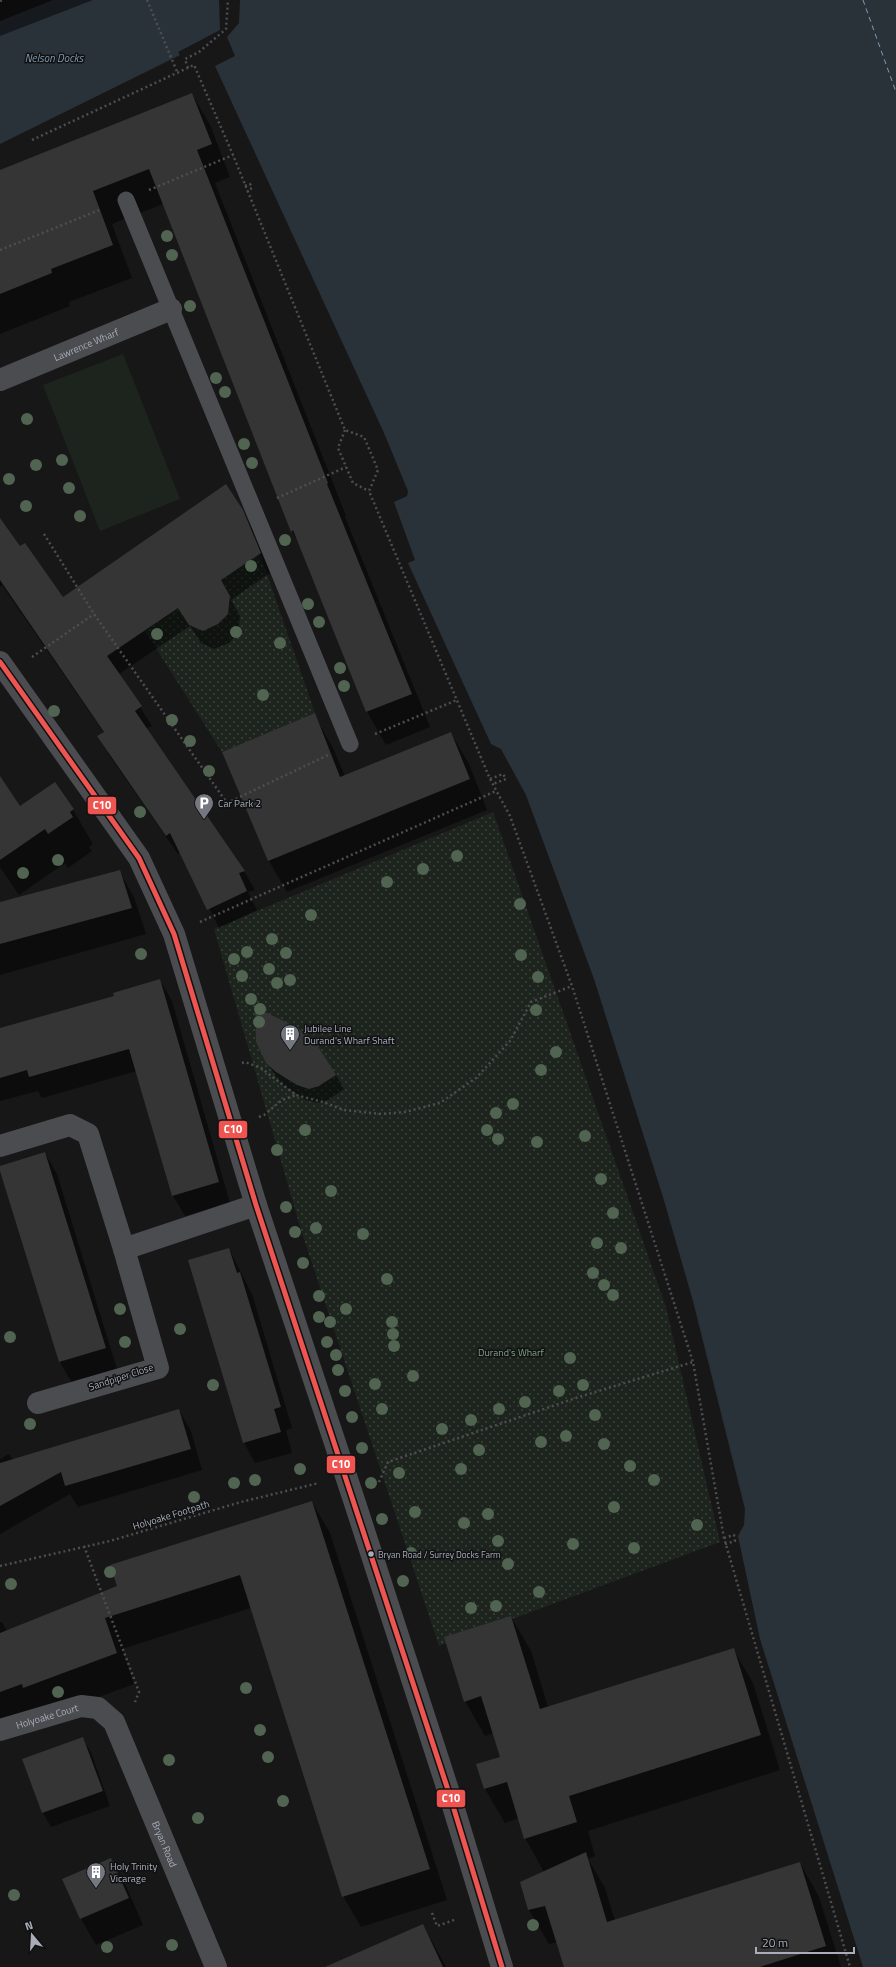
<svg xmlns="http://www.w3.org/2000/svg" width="896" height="1967" font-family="'Titillium Web',sans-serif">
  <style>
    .park { fill: url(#park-dots) }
    .garden { fill: #1d241e }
    .water { fill: #2a3239 }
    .shadow { fill: #0007 }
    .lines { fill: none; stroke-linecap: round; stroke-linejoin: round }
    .ferry { stroke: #7f9bb3; stroke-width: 1; stroke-dasharray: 5 4; stroke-linecap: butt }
    .building { fill: #353536 }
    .path { stroke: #4d4e52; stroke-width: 2.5; stroke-dasharray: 2 3; stroke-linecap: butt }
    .service { stroke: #4b4c50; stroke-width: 17 }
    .minor { stroke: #4b4c50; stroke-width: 22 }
    .tertiary { stroke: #4b4c50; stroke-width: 22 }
    .bus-1-casing { stroke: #111113; stroke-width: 8 }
    .bus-1 { stroke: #ee5450; stroke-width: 5 }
    .tree { fill: #506451 }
    .bus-dot { fill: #a8adb8; stroke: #111113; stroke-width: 1.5 }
    .labels { text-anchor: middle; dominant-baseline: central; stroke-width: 3; stroke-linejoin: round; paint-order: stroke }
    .bus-label { font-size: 9px; fill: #a8adb8; stroke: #111113; text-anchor: start }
    .street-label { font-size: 10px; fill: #a8adb8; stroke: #111113 }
    .poi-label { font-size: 10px; fill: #a8adb8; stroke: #111113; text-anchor: start }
    .park-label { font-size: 10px; fill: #7fa381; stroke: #111113 }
    .water-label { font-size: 11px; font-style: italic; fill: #7f9bb3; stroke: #111113 }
    .line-badge { stroke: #111113; stroke-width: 1.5 }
    .badge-label { font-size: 11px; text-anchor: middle; font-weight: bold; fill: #fff }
  </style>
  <defs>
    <pattern id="park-dots" width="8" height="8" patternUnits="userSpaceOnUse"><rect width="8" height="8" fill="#1d241e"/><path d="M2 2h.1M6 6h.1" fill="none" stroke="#3b413d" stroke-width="1.8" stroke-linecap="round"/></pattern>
  </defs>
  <rect width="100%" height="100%" fill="#171717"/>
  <path class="park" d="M 260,554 L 315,713 L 222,752 L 145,631 L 178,608 L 203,630 C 218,624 232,616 230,597 C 229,592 224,585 221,580 Z
    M 493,812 L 666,1307 L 720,1542 L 439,1646 L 301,1230 L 214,929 Z"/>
  <path class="garden" d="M 123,354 L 180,499 L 100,531 L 43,385 Z"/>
  <path class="water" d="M 53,0 L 219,0 L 220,30 L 178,52 L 180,55 L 172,59 L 0,144 L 0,21 Z
    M 240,0 L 896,0 L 896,1967 L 863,1967 L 760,1639 L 738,1536 L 744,1525 L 745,1509 L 693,1301 L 663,1197 L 594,979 L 526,795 L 501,749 L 491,744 L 408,563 L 415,560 L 394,502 L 407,496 L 408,491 L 384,433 L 215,66 L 235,56 L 227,37 L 239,23 Z"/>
  <path class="shadow" d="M 0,0 L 93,0 L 0,36 Z
    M 192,94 L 211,127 L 230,177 L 215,183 L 346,516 L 345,517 L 430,727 L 386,745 L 367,712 L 300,546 L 292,531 L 163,204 L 112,224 L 132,278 L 69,302 L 70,306 L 0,334 L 0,171 Z
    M 242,510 L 253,530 L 271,572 L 231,600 L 240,616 L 238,633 L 229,643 L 214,649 L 201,643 L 190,626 L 119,674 L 152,726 L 146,729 L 244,871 L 255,890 L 248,892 L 257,910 L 219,928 L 181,852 L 178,854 L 109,755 L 99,736 L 104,733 L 2,585 L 0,587 L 0,519 L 20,547 L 62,598 Z
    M 314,715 L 332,746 L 345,776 L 451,733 L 469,764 L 487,810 L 287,892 L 269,861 L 223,752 Z
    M 0,778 L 20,807 L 55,783 L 73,810 L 93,844 L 89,847 L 92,851 L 68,868 L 65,863 L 19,895 L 0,867 Z
    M 119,871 L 134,897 L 146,934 L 0,975 L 0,903 Z
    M 160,980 L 172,1001 L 230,1203 L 185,1216 L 173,1196 L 137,1071 L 42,1098 L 38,1091 L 0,1101 L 0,1029 L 115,997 Z
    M 261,1052 L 336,1075 L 344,1089 L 328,1100 L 318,1103 L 306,1100 L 285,1086 L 276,1077 Z
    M 45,1153 L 57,1174 L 117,1369 L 72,1383 L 60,1362 L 0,1168 Z
    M 229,1249 L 252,1294 L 292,1428 L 286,1430 L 292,1453 L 255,1463 L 244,1443 Z
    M 179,1410 L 191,1431 L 202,1470 L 78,1507 L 70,1494 L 0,1534 L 0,1459 L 9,1454 L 13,1460 Z
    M 312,1502 L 330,1533 L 447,1900 L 361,1927 L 343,1896 L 251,1608 L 122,1649 L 134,1684 L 42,1718 L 0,1723 L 0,1622 L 2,1622 L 7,1631 L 118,1587 Z
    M 511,1617 L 531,1651 L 548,1707 L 733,1649 L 753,1683 L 780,1770 L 588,1831 L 595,1856 L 588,1859 L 605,1888 L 615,1921 L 800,1863 L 819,1897 L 841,1967 L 565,1967 L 557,1942 L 549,1944 L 529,1910 L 521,1882 L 544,1872 L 525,1838 L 519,1818 L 505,1823 L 485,1789 L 477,1765 L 501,1757 L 493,1733 L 485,1736 L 465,1701 Z
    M 82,1738 L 91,1752 L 110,1806 L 51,1827 L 43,1813 L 23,1759 Z
    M 111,1860 L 126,1886 L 143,1925 L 96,1945 L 81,1919 L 64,1880 Z
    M 423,1925 L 446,1967 L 327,1967 Z"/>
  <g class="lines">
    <path class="ferry" d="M 863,0 L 896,92"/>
  </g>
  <path class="building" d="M 192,93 L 212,144 L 197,150 L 328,483 L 327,484 L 412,694 L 366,712 L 293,530 L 291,532 L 149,169 L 93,191 L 113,245 L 51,269 L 52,273 L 0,294 L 0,170 Z
    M 226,484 L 243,510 L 261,553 L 221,580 L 230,596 L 228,614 L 218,624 L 203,631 L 189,625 L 178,608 L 107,656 L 142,706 L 135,711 L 245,871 L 239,873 L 247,891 L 207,910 L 170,833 L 166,836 L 97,736 L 104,732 L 0,580 L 0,518 L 20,546 L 25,543 L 63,597 Z
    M 315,713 L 340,777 L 451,732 L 470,779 L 268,861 L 222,752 Z
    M 0,776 L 20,806 L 55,782 L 74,809 L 70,812 L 73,817 L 48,834 L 45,829 L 0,860 Z
    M 120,870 L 132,908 L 0,944 L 0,902 Z
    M 160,979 L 219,1182 L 172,1196 L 129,1049 L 29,1077 L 27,1070 L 0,1078 L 0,1028 L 114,996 L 113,993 Z
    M 255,1007 L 298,1028 L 319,1048 L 336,1075 L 319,1086 L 309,1089 L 297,1085 L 276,1072 L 266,1063 L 256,1042 Z
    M 45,1152 L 106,1348 L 59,1362 L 0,1171 L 0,1166 Z
    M 229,1248 L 237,1273 L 240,1272 L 281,1407 L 274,1409 L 281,1432 L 243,1443 L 188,1260 Z
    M 179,1409 L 191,1449 L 65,1486 L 61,1472 L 0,1506 L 0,1463 Z
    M 312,1501 L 430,1869 L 342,1897 L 240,1575 L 105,1618 L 117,1653 L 23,1688 L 22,1684 L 0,1692 L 0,1633 L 117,1586 L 110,1565 Z
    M 511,1616 L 540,1709 L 734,1648 L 761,1735 L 569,1796 L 577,1822 L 524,1839 L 507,1782 L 484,1789 L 476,1764 L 500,1757 L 481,1696 L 464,1702 L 444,1637 Z
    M 83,1737 L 103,1791 L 42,1813 L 22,1759 Z
    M 586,1852 L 607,1922 L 800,1862 L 826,1946 L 760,1967 L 564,1967 L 545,1906 L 528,1910 L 520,1882 Z
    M 111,1858 L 129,1898 L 80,1919 L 62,1879 Z
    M 423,1924 L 443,1967 L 325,1967 Z"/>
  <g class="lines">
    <path class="path" d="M 147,0 L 178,74
      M 0,1 L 3,0
      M 188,68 L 185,59 L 199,52 L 226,29 L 228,0
      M 32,140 L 194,65 L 233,155 L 345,430 L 364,437 L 378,470 L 369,491 L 490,779 L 510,816 L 572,986 L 693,1362 L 724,1538 L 850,1967
      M 245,186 L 250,184 L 252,188 L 247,191
      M 149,190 L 233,155
      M 0,250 L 102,209
      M 345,430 L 338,448 L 353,483 L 369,491
      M 277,498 L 346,467
      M 44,534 L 94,614 L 227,803 L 328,755
      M 32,657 L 94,614
      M 375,734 L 457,700
      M 490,779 L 503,774 L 506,779 L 493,784
      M 200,922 L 496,791
      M 242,1063 L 245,1062 L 261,1068 L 296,1095 L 323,1102 L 344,1110 L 381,1114 L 405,1112 L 440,1103 L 476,1078 L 510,1041 L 531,1002 L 572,986
      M 259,1117 L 264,1115 L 282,1100 L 296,1095
      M 379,1482 L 388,1462 L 579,1397 L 693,1362
      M 724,1538 L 734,1535 L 735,1541 L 725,1544
      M 84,1546 L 139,1692 L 135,1702
      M 0,1566 L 110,1541 L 241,1502 L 319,1483
      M 432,1913 L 437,1926 L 457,1919"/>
    <path class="service" d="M 126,200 L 350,744"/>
    <g class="minor">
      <path id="s1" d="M 0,380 L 171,309"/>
      <path d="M 0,1146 L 70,1125 L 88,1134 L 124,1249 L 158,1368 L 38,1403"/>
      <path d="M 124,1249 L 256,1205"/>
      <path id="s2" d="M 0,1730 L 81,1706 L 98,1708 L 114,1722 L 216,1967"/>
    </g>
    <path class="tertiary" d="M 0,662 L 139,858 L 174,934 L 256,1205 L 353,1497 L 450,1796 L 502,1967"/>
    <g class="bus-1-casing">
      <path id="bus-1" d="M 0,662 L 139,858 L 174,934 L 256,1205 L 450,1796 L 502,1967"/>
    </g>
    <use href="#bus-1" class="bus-1"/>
  </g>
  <g class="tree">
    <circle cx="167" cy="236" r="6"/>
    <circle cx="172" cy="255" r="6"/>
    <circle cx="190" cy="306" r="6"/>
    <circle cx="216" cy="378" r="6"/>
    <circle cx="225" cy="392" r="6"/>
    <circle cx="27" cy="419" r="6"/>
    <circle cx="244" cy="444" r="6"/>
    <circle cx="62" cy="460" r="6"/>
    <circle cx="252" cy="463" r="6"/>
    <circle cx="36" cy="465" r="6"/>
    <circle cx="9" cy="479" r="6"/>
    <circle cx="69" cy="488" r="6"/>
    <circle cx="26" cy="506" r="6"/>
    <circle cx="80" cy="516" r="6"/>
    <circle cx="285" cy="540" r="6"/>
    <circle cx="251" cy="566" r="6"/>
    <circle cx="308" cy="604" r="6"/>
    <circle cx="319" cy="622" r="6"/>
    <circle cx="236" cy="632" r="6"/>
    <circle cx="157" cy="634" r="6"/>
    <circle cx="280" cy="643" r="6"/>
    <circle cx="340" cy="668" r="6"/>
    <circle cx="344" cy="686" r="6"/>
    <circle cx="263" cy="695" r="6"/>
    <circle cx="54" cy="711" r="6"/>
    <circle cx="172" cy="720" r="6"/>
    <circle cx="190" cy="741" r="6"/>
    <circle cx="209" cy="771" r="6"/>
    <circle cx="140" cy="812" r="6"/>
    <circle cx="457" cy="856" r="6"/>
    <circle cx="58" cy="860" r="6"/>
    <circle cx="423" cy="869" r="6"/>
    <circle cx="23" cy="873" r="6"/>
    <circle cx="387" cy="882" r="6"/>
    <circle cx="520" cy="904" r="6"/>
    <circle cx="311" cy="915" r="6"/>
    <circle cx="272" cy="939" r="6"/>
    <circle cx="247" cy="952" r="6"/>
    <circle cx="286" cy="953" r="6"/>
    <circle cx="141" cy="954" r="6"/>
    <circle cx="521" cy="955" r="6"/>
    <circle cx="234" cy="959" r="6"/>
    <circle cx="269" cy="969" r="6"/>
    <circle cx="242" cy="976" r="6"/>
    <circle cx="538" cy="977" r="6"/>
    <circle cx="290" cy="980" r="6"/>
    <circle cx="277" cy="983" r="6"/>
    <circle cx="251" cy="999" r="6"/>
    <circle cx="260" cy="1009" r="6"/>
    <circle cx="536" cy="1010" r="6"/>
    <circle cx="259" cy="1022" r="6"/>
    <circle cx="556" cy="1052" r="6"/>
    <circle cx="541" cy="1070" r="6"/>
    <circle cx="513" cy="1104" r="6"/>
    <circle cx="496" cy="1113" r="6"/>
    <circle cx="305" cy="1130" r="6"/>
    <circle cx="487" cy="1130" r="6"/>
    <circle cx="585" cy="1136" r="6"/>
    <circle cx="498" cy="1139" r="6"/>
    <circle cx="537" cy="1142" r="6"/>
    <circle cx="277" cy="1150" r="6"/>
    <circle cx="601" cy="1179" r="6"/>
    <circle cx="331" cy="1191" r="6"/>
    <circle cx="286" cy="1207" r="6"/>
    <circle cx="613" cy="1213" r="6"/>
    <circle cx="316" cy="1228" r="6"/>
    <circle cx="295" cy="1232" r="6"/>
    <circle cx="363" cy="1234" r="6"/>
    <circle cx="597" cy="1243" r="6"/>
    <circle cx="621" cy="1248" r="6"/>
    <circle cx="303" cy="1263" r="6"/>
    <circle cx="593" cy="1273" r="6"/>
    <circle cx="387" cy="1279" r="6"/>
    <circle cx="604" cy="1285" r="6"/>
    <circle cx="613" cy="1295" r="6"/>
    <circle cx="319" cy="1296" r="6"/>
    <circle cx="120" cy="1309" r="6"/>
    <circle cx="346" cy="1309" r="6"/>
    <circle cx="319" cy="1317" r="6"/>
    <circle cx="330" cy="1322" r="6"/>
    <circle cx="392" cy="1322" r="6"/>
    <circle cx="180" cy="1329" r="6"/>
    <circle cx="393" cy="1334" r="6"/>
    <circle cx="10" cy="1337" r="6"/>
    <circle cx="125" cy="1342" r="6"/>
    <circle cx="327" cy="1342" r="6"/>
    <circle cx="394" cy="1346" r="6"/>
    <circle cx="336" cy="1355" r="6"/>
    <circle cx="570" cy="1358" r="6"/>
    <circle cx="338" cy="1370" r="6"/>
    <circle cx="413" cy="1376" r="6"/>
    <circle cx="375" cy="1384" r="6"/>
    <circle cx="213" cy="1385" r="6"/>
    <circle cx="583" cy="1385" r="6"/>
    <circle cx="345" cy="1391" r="6"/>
    <circle cx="559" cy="1391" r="6"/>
    <circle cx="525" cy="1402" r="6"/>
    <circle cx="382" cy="1409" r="6"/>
    <circle cx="499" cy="1409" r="6"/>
    <circle cx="595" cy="1415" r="6"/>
    <circle cx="352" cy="1417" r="6"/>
    <circle cx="471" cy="1420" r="6"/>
    <circle cx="30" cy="1424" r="6"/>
    <circle cx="442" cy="1429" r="6"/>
    <circle cx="566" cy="1436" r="6"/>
    <circle cx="541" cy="1442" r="6"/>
    <circle cx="604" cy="1444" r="6"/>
    <circle cx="362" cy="1448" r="6"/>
    <circle cx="479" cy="1450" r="6"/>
    <circle cx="630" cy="1466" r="6"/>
    <circle cx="300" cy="1469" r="6"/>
    <circle cx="461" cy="1469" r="6"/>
    <circle cx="399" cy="1473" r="6"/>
    <circle cx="255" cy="1480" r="6"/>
    <circle cx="654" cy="1480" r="6"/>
    <circle cx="234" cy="1483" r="6"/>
    <circle cx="371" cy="1483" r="6"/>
    <circle cx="194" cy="1497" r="6"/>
    <circle cx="614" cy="1507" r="6"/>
    <circle cx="415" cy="1512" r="6"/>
    <circle cx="488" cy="1514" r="6"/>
    <circle cx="382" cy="1519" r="6"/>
    <circle cx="464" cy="1523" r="6"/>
    <circle cx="697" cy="1525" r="6"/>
    <circle cx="498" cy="1541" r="6"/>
    <circle cx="573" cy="1544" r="6"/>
    <circle cx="634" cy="1548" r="6"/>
    <circle cx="411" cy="1553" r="6"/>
    <circle cx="508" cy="1564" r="6"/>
    <circle cx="110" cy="1572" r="6"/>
    <circle cx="403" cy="1581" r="6"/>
    <circle cx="11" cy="1584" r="6"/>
    <circle cx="539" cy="1592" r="6"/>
    <circle cx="496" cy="1606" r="6"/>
    <circle cx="471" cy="1608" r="6"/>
    <circle cx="246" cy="1688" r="6"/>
    <circle cx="58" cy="1692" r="6"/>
    <circle cx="260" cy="1730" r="6"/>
    <circle cx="268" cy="1757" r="6"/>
    <circle cx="169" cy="1760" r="6"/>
    <circle cx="283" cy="1801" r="6"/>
    <circle cx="198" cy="1818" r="6"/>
    <circle cx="14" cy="1895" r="6"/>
    <circle cx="533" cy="1925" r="6"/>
    <circle cx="172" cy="1945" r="6"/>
    <circle cx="107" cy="1947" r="6"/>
  </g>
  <defs>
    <g id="parking-pin" transform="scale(1)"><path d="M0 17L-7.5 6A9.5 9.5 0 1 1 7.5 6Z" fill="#757880" stroke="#111113"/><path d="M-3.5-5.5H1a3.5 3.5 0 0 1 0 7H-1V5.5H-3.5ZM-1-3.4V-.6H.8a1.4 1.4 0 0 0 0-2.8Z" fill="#fff"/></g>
    <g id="building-pin" transform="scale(1)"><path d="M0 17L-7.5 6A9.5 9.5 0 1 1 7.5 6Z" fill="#757880" stroke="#111113"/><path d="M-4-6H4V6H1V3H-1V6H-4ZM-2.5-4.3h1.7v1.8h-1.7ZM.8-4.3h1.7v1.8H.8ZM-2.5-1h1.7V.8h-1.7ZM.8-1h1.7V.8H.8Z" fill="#fff"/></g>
  </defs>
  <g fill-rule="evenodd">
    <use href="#parking-pin" x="204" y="803"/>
    <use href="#building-pin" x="290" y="1034"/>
    <use href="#building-pin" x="96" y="1872"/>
  </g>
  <circle class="bus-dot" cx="371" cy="1554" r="3.5"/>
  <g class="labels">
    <g class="bus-label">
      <text x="378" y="1554">Bryan Road / Surrey Docks Farm</text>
    </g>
    <g class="street-label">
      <text stroke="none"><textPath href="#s1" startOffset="93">Lawrence Wharf</textPath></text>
      <text transform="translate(121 1377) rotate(-18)">Sandpiper Close</text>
      <text transform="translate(171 1515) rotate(-17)">Holyoake Footpath</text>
      <text stroke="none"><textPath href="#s2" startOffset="49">Holyoake Court</textPath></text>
      <text stroke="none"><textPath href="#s2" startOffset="255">Bryan Road</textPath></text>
    </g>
    <g class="poi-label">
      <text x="218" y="803">Car Park 2</text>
      <text x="304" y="1028">Jubilee Line<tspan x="304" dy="12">Durand's Wharf Shaft</tspan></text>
      <text x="110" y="1866">Holy Trinity<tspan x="110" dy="12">Vicarage</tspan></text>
    </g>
    <g class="park-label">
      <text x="511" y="1352">Durand's Wharf</text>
    </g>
    <g class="water-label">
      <text x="54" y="58">Nelson Docks</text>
    </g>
  </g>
  <g class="line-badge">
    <rect x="87" y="796" width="30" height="19" rx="4" fill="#ee5450"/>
    <rect x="218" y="1120" width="30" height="19" rx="4" fill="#ee5450"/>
    <rect x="326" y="1455" width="30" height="19" rx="4" fill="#ee5450"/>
    <rect x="436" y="1789" width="30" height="19" rx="4" fill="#ee5450"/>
  </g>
  <g class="badge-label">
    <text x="102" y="809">C10</text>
    <text x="233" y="1133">C10</text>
    <text x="341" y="1468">C10</text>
    <text x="451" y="1802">C10</text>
  </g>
  <g transform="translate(32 1935) rotate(342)" stroke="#111113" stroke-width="3" paint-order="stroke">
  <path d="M0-3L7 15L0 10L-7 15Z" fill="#a8adb8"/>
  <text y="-6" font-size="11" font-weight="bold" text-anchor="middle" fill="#a8adb8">N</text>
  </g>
  <path d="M756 1947v6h98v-6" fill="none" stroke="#a8adb8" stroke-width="2"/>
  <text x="762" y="1947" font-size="12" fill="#a8adb8" stroke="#111113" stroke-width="3" paint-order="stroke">20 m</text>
</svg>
